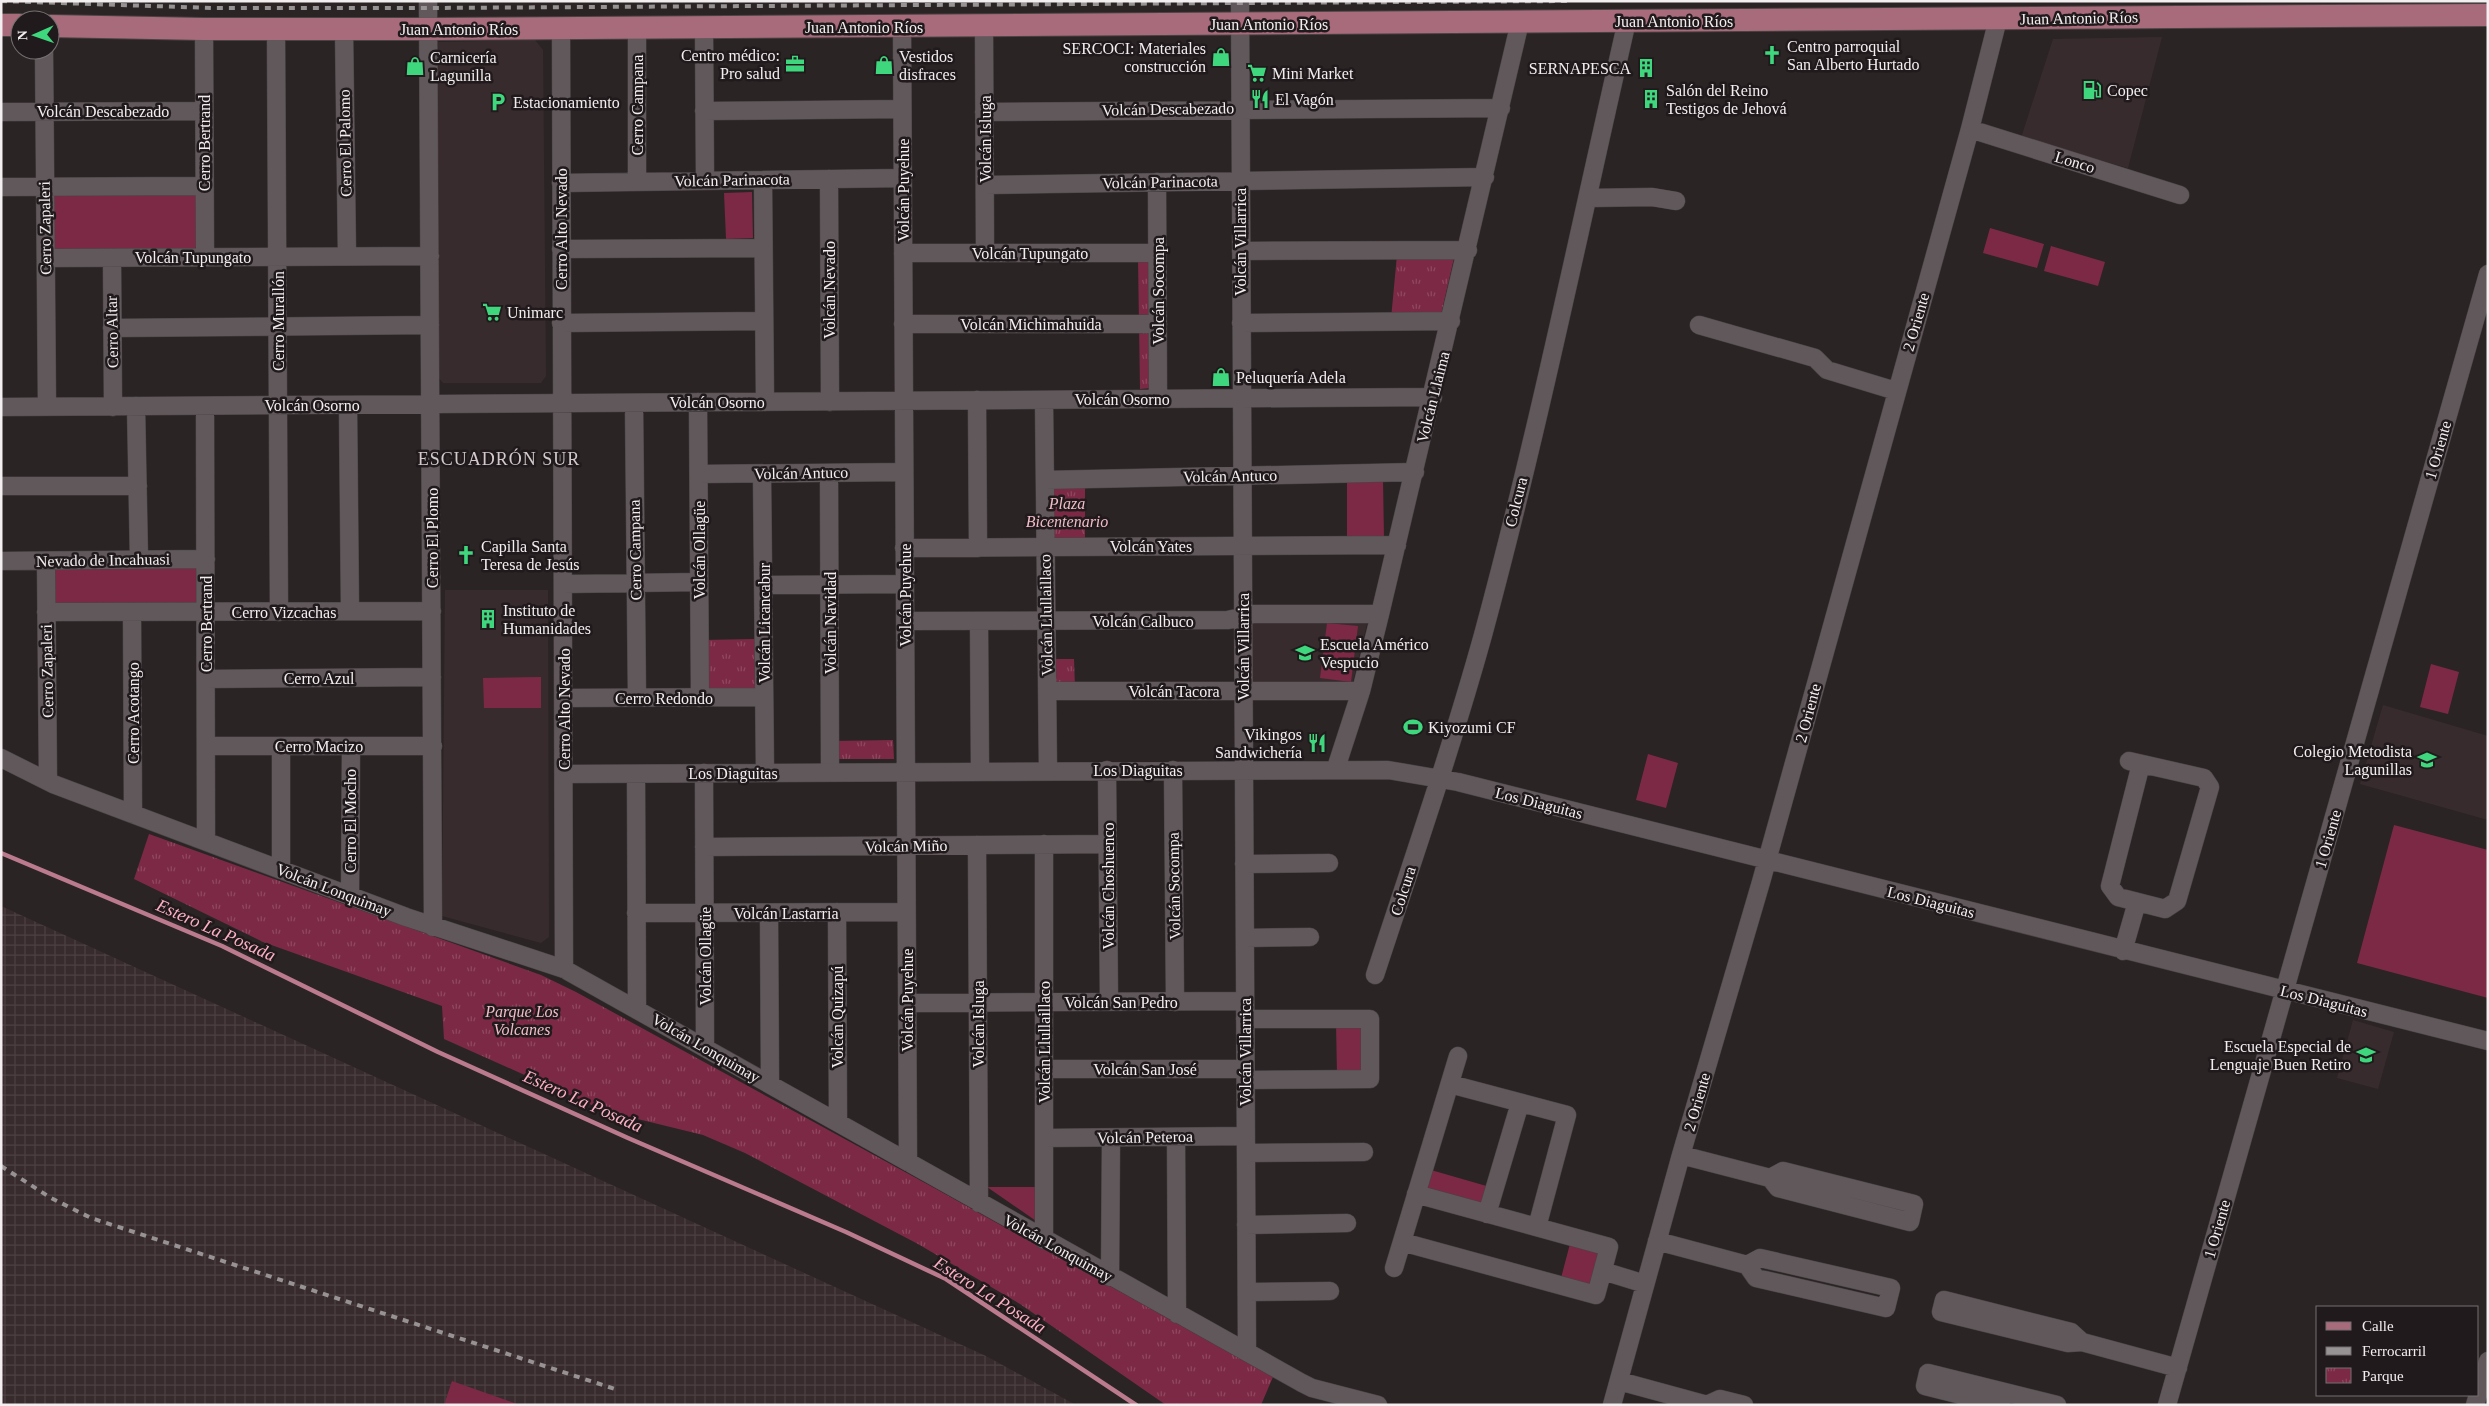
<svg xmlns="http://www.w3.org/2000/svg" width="2489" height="1406" font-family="Georgia,serif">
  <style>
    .built { fill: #382b2e }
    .industrial { fill: url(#industrial-grid) }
    .grass { fill: #7c2945 }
    .park { fill: url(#park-tufts) }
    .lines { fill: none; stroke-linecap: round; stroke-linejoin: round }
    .stream { stroke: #bb7a8e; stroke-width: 4.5 }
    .minor-casing { stroke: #494344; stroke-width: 19 }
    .major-casing { stroke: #494344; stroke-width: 24 }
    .minor { stroke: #60585a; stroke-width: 18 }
    .major { stroke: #a86b7c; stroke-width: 22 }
    .rail { stroke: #979293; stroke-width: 4; stroke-dasharray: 6 6; stroke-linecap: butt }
    .labels { text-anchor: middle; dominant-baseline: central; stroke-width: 5; stroke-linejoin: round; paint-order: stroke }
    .street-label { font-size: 16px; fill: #f3eeef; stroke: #211a1c }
    .poi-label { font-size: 16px; fill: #f3eeef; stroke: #211a1c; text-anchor: start }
    .park-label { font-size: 16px; font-style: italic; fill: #f0bcc8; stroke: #211a1c }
    .neighbourhood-label { font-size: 18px; letter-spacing: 1px; fill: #d2c9cb; stroke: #211a1c }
    .water-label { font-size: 18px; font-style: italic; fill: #fdb0c3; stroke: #211a1c }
  </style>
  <defs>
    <pattern id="industrial-grid" width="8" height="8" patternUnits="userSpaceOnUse" patternTransform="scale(1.25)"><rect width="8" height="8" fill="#382b2e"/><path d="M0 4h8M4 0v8" fill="none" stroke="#4c4042"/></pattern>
    <pattern id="park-tufts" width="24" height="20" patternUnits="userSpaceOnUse" patternTransform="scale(1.25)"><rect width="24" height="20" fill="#7c2945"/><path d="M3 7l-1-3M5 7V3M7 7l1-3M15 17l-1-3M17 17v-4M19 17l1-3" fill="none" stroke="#8f4860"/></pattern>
  </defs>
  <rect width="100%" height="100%" fill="#2a2425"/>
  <path class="built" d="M 2162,37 L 2128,168 L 2021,138 L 2053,39 Z
    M 535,40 L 543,50 L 546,376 L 541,383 L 443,383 L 438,377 L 438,42 Z
    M 445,590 L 548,590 L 549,937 L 541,943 L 442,916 Z
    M 1368,620 L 1352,685 L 1251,685 L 1250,621 Z
    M 2383,705 L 2488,736 L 2488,820 L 2360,784 Z
    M 2353,1020 L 2394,1032 L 2378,1089 L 2337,1078 Z"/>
  <path class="industrial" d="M 1,906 L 986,1356 L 1076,1405 L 1,1405 Z"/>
  <path class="grass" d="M 193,190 L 199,196 L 199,244 L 191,252 L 50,250 L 50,198 L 56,192 Z
    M 752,192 L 753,238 L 726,239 L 724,193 Z
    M 1990,228 L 2044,244 L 2037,268 L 1983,253 Z
    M 2051,246 L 2105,262 L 2098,286 L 2044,271 Z
    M 1383,480 L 1384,538 L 1347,538 L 1347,481 Z
    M 196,565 L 202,603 L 58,607 L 53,602 L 52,572 L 57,567 Z
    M 1327,623 L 1358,626 L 1351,682 L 1320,678 Z
    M 2431,664 L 2459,672 L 2448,714 L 2420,707 Z
    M 541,677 L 541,708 L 484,708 L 483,678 Z
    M 1648,754 L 1678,763 L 1666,808 L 1636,800 Z
    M 2394,825 L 2488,850 L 2488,998 L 2357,963 Z
    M 1336,1023 L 1366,1023 L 1367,1074 L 1337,1075 Z
    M 1431,1170 L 1490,1187 L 1485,1207 L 1426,1190 Z
    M 987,1187 L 1039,1187 L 1039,1223 Z
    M 1571,1240 L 1602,1249 L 1592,1287 L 1561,1278 Z
    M 452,1381 L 520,1405 L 444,1405 Z"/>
  <path class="park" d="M 1397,255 L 1454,258 L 1440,319 L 1391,319 Z
    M 1138,258 L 1151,258 L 1152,388 L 1140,389 Z
    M 1085,484 L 1085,541 L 1053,541 L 1050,488 Z
    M 755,639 L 756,687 L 749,693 L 711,693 L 702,685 L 702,640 Z
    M 1052,659 L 1074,659 L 1075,687 L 1052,688 Z
    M 893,740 L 894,759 L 833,759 L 833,741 Z
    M 149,834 L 541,975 L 576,992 L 938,1190 L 1273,1377 L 1261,1405 L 1166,1405 L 1020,1304 L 918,1244 L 745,1153 L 703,1135 L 605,1111 L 444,1039 L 442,1006 L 263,942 L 134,879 Z"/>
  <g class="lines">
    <path class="stream" d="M 1,853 L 222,946 L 438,1052 L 628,1138 L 846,1232 L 946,1279 L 1136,1405"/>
    <g class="minor-casing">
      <path id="minor" d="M 428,1 L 433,927
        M 1240,1 L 1247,1352
        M 984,26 L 985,253
        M 902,27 L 908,1162
        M 561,28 L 564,969
        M 637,28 L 637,181
        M 704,28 L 705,180
        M 204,29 L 205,257
        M 344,29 L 347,256
        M 276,30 L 279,612
        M 44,50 L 47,407
        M 704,111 L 902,109
        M 1,112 L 204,111
        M 984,112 L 1501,108
        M 1970,129 L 2180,195
        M 829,179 L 830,402
        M 763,180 L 765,402
        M 1157,182 L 1158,399
        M 561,183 L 903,178
        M 985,185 L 1485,177
        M 1,187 L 204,186
        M 1589,198 L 1652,197 L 1676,201
        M 561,249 L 763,248
        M 1241,251 L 1468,250
        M 903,253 L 1158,253
        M 46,258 L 430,256
        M 112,258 L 113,407
        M 561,323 L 764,321
        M 1241,323 L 1451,321
        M 903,324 L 1158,324
        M 1699,325 L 1815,358 L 1827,370 L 1896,391
        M 112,328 L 430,325
        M 977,400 L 978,548
        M 1044,400 L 1048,771
        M 698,402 L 700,698
        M 634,403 L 637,698
        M 348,405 L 350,611
        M 136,406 L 139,560
        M 205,406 L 206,841
        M 1,407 L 1433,397
        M 829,473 L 830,772
        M 699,474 L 904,472
        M 762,474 L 765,773
        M 1045,480 L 1415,472
        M 1,486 L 138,486
        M 904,548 L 1397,545
        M 1,561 L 206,559
        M 46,561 L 48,781
        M 563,584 L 699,582
        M 763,585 L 905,584
        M 46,612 L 432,611
        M 132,612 L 133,814
        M 905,621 L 1228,620 L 1253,614 L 1380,614
        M 979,621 L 980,771
        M 206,679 L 432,677
        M 1047,691 L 1361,691
        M 564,698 L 764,697
        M 206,746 L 433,746
        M 1,758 L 53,784 L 406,917 L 564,969 L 1302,1383 L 1312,1388 L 1378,1405
        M 2129,761 L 2204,778 L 2210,787 L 2177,901 L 2165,909 L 2118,897 L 2110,886 L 2141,764
        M 1336,768 L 1361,691 L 1380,614 L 1520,22
        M 1107,770 L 1109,1002
        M 1173,770 L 1175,1002
        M 704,773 L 705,1048
        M 564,774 L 1388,770 L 1458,782 L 2488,1041
        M 636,774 L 637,1009
        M 977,845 L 979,1203
        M 704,847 L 1108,844
        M 1244,864 L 1329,863
        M 281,870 L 281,746
        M 350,896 L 351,746
        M 837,912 L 838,1122
        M 636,913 L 906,912
        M 769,913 L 770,1084
        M 1245,938 L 1310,937
        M 2123,951 L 2137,902
        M 1375,975 C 1412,862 1451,750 1483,635 C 1538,432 1580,226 1627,21
        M 907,1003 L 1245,1001
        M 1245,1019 L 1370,1019 L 1370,1079 L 1246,1080
        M 1045,1069 L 1245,1069
        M 1450,1084 L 1567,1115 L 1537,1227
        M 1176,1137 L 1177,1314
        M 1044,1138 L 1246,1136
        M 1246,1153 L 1364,1152
        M 1681,1155 L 1770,1178
        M 1783,1171 L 1914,1204 L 1910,1222 L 1778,1188 L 1770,1178 Z
        M 1487,1214 L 1520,1103
        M 1246,1225 L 1347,1223
        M 1044,1240 L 1044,844
        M 1657,1241 L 1747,1265
        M 1402,1242 L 1596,1295 L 1609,1247 L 1416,1194
        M 1760,1258 L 1891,1288 L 1886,1308 L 1756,1278 L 1747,1265 Z
        M 1394,1268 L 1458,1056
        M 1603,1271 L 1645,1284
        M 1110,1277 L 1111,1138
        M 1247,1292 L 1330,1291
        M 2082,1342 L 2071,1332 L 1944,1300 L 1941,1312 L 2068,1343 L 2082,1342 L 2178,1368
        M 1619,1381 L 1707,1405
        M 1612,1405 L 1681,1155 L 1761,882 L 1970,129 L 1998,19
        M 1707,1405 L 1720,1399 L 1744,1405
        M 2001,1405 L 1925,1386 L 1928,1373 L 2057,1405
        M 2167,1405 L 2488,274
        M 2475,1405 L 2488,1361"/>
    </g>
    <g class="major-casing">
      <path id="major" d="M 1,25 L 20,25
        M 50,26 L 204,29 L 428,29 L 2488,15"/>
    </g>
    <use href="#minor" class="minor"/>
    <use href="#major" class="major"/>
    <path class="rail" d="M 1,1 L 212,8 L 428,8 L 1572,1
      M 1,1166 L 51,1198 L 91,1218 L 615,1389"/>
  </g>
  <defs>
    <g id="church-bare" transform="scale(1.5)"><path d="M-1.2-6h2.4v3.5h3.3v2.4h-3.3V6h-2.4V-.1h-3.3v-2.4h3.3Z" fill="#3fd77d" stroke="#211a1c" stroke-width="2.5" paint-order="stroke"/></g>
    <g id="shop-bare" transform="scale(1.5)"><path d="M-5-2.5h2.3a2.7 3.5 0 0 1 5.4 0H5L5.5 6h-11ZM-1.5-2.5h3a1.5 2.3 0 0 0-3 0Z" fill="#3fd77d" stroke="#211a1c" stroke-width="2.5" paint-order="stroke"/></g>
    <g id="office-bare" transform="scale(1.5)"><path d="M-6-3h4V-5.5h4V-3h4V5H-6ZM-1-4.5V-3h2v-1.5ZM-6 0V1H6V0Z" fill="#3fd77d" stroke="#211a1c" stroke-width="2.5" paint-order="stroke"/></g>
    <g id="building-bare" transform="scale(1.5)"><path d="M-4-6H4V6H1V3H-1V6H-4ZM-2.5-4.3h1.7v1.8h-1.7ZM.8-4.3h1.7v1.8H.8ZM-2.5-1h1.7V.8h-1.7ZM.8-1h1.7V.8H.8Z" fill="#3fd77d" stroke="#211a1c" stroke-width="2.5" paint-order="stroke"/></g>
    <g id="supermarket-bare" transform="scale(1.5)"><path d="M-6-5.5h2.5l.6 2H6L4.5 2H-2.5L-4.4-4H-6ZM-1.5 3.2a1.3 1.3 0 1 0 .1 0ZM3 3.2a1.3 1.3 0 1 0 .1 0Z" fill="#3fd77d" stroke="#211a1c" stroke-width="2.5" paint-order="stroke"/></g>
    <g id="fuel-bare" transform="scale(1.5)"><path d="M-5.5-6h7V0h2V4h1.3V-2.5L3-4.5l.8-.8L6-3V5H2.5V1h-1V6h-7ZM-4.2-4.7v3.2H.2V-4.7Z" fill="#3fd77d" stroke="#211a1c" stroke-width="2.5" paint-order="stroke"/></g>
    <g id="restaurant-bare" transform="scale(1.5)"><path d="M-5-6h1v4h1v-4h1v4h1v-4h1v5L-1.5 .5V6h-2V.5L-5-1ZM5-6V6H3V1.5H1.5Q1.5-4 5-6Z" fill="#3fd77d" stroke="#211a1c" stroke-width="2.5" paint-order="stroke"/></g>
    <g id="parking-bare" transform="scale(1.5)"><path d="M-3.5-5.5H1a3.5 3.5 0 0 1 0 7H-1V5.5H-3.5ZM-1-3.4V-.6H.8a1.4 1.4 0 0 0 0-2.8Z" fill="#3fd77d" stroke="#211a1c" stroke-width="2.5" paint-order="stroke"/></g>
    <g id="school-bare" transform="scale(1.5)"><path d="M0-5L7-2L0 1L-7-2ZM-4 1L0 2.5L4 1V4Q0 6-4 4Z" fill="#3fd77d" stroke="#211a1c" stroke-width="2.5" paint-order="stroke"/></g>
    <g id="stadium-bare" transform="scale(1.5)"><path d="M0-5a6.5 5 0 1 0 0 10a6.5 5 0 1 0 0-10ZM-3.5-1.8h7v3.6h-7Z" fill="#3fd77d" stroke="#211a1c" stroke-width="2.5" paint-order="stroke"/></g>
  </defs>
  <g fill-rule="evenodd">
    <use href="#church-bare" x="1772" y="55"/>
    <use href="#shop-bare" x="1221" y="57"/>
    <use href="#office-bare" x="795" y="64"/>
    <use href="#shop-bare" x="884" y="65"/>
    <use href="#shop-bare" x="415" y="66"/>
    <use href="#building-bare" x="1646" y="68"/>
    <use href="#supermarket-bare" x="1257" y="73"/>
    <use href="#fuel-bare" x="2092" y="90"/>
    <use href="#restaurant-bare" x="1260" y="99"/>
    <use href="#building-bare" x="1651" y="99"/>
    <use href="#parking-bare" x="498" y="102"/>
    <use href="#supermarket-bare" x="492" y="312"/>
    <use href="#shop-bare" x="1221" y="377"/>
    <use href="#church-bare" x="466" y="555"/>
    <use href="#building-bare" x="488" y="619"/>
    <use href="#school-bare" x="1305" y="653"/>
    <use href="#stadium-bare" x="1413" y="727"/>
    <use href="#restaurant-bare" x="1317" y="743"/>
    <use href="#school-bare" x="2427" y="760"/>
    <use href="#school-bare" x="2366" y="1055"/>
  </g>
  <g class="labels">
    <g class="street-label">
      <text transform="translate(2079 18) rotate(-1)">Juan Antonio Ríos</text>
      <text x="1674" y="21">Juan Antonio Ríos</text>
      <text x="1269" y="24">Juan Antonio Ríos</text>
      <text x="864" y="27">Juan Antonio Ríos</text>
      <text x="459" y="29">Juan Antonio Ríos</text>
      <text transform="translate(637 105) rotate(-90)">Cerro Campana</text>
      <text transform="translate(1168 109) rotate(-1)">Volcán Descabezado</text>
      <text x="103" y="111">Volcán Descabezado</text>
      <text transform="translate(985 139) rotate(-90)">Volcán Isluga</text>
      <text transform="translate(204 143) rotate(-90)">Cerro Bertrand</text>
      <text transform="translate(345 143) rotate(-91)">Cerro El Palomo</text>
      <text transform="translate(2075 162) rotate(17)">Lonco</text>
      <text transform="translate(732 180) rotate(-1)">Volcán Parinacota</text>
      <text transform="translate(1160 182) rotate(-1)">Volcán Parinacota</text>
      <text transform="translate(903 190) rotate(-90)">Volcán Puyehue</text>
      <text transform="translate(45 228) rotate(-91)">Cerro Zapaleri</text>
      <text transform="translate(561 229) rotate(-90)">Cerro Alto Nevado</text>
      <text transform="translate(1240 242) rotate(-90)">Volcán Villarrica</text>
      <text x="1030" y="253">Volcán Tupungato</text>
      <text x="193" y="257">Volcán Tupungato</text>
      <text transform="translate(829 290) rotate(-90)">Volcán Nevado</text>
      <text transform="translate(1158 291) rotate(-90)">Volcán Socompa</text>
      <text transform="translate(278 321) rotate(-90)">Cerro Murallón</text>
      <text transform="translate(1916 322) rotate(-74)">2 Oriente</text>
      <text x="1031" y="324">Volcán Michimahuida</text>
      <text transform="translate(112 332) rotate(-91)">Cerro Altar</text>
      <text transform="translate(1433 397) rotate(-76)">Volcán Llaima</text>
      <text x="1122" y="399">Volcán Osorno</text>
      <text x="717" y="402">Volcán Osorno</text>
      <text x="312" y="405">Volcán Osorno</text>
      <text transform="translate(2438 450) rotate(-74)">1 Oriente</text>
      <text transform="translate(801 473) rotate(-1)">Volcán Antuco</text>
      <text transform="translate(1230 476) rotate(-1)">Volcán Antuco</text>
      <text transform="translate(1516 502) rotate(-76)">Colcura</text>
      <text transform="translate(432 538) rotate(-90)">Cerro El Plomo</text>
      <text x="1151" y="546">Volcán Yates</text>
      <text transform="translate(635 550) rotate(-91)">Cerro Campana</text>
      <text transform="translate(699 550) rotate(-90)">Volcán Ollagüe</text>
      <text transform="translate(103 560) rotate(-1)">Nevado de Incahuasi</text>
      <text transform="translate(905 595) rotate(-90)">Volcán Puyehue</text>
      <text x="284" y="612">Cerro Vizcachas</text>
      <text transform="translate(1046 615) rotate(-91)">Volcán Llullaillaco</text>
      <text x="1143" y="621">Volcán Calbuco</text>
      <text transform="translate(764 623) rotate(-90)">Volcán Licancabur</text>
      <text transform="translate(830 623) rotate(-90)">Volcán Navidad</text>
      <text transform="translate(206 624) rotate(-90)">Cerro Bertrand</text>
      <text transform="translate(1243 647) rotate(-90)">Volcán Villarrica</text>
      <text transform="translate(47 671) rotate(-91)">Cerro Zapaleri</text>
      <text x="319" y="678">Cerro Azul</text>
      <text x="1174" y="691">Volcán Tacora</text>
      <text x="664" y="698">Cerro Redondo</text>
      <text transform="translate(564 709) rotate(-90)">Cerro Alto Nevado</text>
      <text transform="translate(133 713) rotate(-90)">Cerro Acotango</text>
      <text transform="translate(1808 713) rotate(-75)">2 Oriente</text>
      <text x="319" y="746">Cerro Macizo</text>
      <text x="1138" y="770">Los Diaguitas</text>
      <text x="733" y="773">Los Diaguitas</text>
      <text transform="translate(1539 803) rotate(14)">Los Diaguitas</text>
      <text transform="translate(350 821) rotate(-90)">Cerro El Mocho</text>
      <text transform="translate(2328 839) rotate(-74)">1 Oriente</text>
      <text transform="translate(906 846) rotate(-1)">Volcán Miño</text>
      <text transform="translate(1108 886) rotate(-90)">Volcán Choshuenco</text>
      <text transform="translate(1174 886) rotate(-91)">Volcán Socompa</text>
      <text transform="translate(334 890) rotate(21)">Volcán Lonquimay</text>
      <text transform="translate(1403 891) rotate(-72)">Colcura</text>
      <text transform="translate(1931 902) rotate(14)">Los Diaguitas</text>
      <text x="786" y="913">Volcán Lastarria</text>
      <text transform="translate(705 956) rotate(-90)">Volcán Ollagüe</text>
      <text transform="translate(907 1000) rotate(-90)">Volcán Puyehue</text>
      <text transform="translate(2324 1001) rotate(14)">Los Diaguitas</text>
      <text x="1121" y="1002">Volcán San Pedro</text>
      <text transform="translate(837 1017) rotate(-90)">Volcán Quizapú</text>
      <text transform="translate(978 1024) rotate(-90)">Volcán Isluga</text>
      <text transform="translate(1044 1042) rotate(-90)">Volcán Llullaillaco</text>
      <text transform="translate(706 1048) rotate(30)">Volcán Lonquimay</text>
      <text transform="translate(1245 1052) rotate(-90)">Volcán Villarrica</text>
      <text x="1145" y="1069">Volcán San José</text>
      <text transform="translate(1697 1102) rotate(-74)">2 Oriente</text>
      <text transform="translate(1145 1137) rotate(-1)">Volcán Peteroa</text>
      <text transform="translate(2217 1229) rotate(-74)">1 Oriente</text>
      <text transform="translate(1058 1248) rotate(29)">Volcán Lonquimay</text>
    </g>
    <g class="poi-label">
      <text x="1787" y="46">Centro parroquial<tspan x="1787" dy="18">San Alberto Hurtado</tspan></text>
      <text x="1206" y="48" text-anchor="end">SERCOCI: Materiales<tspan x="1206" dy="18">construcción</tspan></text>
      <text x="780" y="55" text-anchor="end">Centro médico:<tspan x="780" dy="18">Pro salud</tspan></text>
      <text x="899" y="56">Vestidos<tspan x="899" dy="18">disfraces</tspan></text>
      <text x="430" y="57">Carnicería<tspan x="430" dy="18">Lagunilla</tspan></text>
      <text x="1631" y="68" text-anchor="end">SERNAPESCA</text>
      <text x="1272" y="73">Mini Market</text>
      <text x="1666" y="90">Salón del Reino<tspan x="1666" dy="18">Testigos de Jehová</tspan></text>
      <text x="2107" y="90">Copec</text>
      <text x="1275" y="99">El Vagón</text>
      <text x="513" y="102">Estacionamiento</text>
      <text x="507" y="312">Unimarc</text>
      <text x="1236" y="377">Peluquería Adela</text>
      <text x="481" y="546">Capilla Santa<tspan x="481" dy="18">Teresa de Jesús</tspan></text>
      <text x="503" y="610">Instituto de<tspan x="503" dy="18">Humanidades</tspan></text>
      <text x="1320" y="644">Escuela Américo<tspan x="1320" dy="18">Vespucio</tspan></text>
      <text x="1428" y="727">Kiyozumi CF</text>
      <text x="1302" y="734" text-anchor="end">Vikingos<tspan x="1302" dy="18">Sandwichería</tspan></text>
      <text x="2412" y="751" text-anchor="end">Colegio Metodista<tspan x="2412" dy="18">Lagunillas</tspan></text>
      <text x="2351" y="1046" text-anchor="end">Escuela Especial de<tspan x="2351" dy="18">Lenguaje Buen Retiro</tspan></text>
    </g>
    <g class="park-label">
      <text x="1067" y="503">Plaza<tspan x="1067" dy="18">Bicentenario</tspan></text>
      <text x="522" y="1011">Parque Los<tspan x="522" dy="18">Volcanes</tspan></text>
    </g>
    <g class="neighbourhood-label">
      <text x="499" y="459">ESCUADRÓN SUR</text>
    </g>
    <g class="water-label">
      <text transform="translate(216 930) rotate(24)">Estero La Posada</text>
      <text transform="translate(583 1101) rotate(24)">Estero La Posada</text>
      <text transform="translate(990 1295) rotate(32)">Estero La Posada</text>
    </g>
  </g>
  <rect width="2489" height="1406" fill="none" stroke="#f3eeef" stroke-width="5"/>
  <rect x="2316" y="1306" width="162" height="90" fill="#211a1c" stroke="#756f70"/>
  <rect x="2326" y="1322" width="25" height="8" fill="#a86b7c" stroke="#756f70"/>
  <text x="2362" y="1331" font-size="15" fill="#f3eeef">Calle</text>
  <rect x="2326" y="1347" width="25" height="8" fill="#979293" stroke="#756f70"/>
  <text x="2362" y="1356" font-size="15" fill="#f3eeef">Ferrocarril</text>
  <rect x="2326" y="1368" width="25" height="15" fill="url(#park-tufts)" stroke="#756f70"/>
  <text x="2362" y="1381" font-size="15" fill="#f3eeef">Parque</text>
  <g transform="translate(35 35) rotate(268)"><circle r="24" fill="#211a1c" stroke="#756f70"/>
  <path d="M0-4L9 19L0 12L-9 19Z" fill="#3fd77d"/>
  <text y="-8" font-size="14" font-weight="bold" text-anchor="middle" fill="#f3eeef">N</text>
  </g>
</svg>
